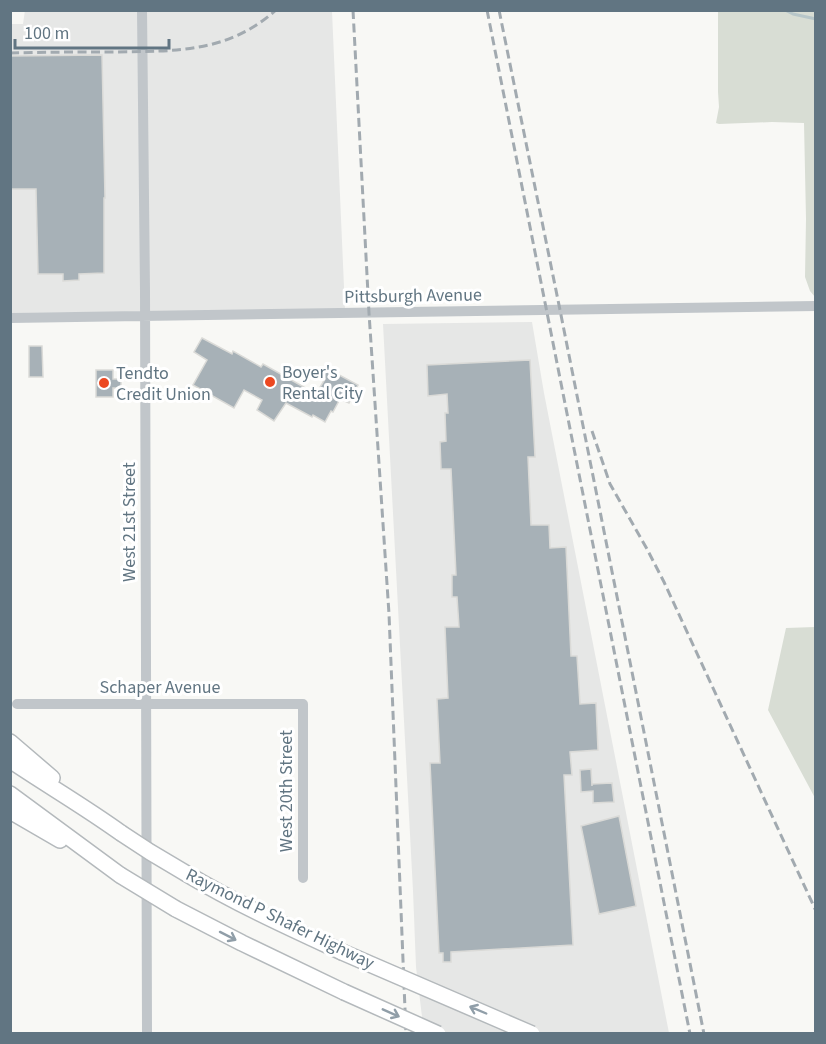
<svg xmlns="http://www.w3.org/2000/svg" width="826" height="1044" font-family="'Source Sans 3',sans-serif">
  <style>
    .built { fill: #e6e7e6 }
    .green { fill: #d8ddd4 }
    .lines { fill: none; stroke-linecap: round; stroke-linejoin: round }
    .stream { stroke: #b7c6c9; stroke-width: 3 }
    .building { fill: #a7b1b7; stroke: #dadad7; stroke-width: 1.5 }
    .highway-casing { stroke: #b4b9bc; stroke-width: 18 }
    .minor { stroke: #c1c6ca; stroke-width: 10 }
    .highway { stroke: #fff; stroke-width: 15 }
    .rail { stroke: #a2aab0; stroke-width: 3; stroke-dasharray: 9 4.5; stroke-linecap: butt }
    .highway-bridge-casing { stroke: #b4b9bc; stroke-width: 18; stroke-linecap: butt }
    .highway-bridge { stroke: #fff; stroke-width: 15 }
    .oneway { stroke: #909ea8 }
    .poi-dot { fill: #ec4821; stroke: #fff; stroke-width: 2 }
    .labels { text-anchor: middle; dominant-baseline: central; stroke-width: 6; stroke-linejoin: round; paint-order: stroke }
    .street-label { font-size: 18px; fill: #617582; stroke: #fff }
    .poi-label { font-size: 18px; fill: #617582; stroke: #fff; text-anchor: start }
  </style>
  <rect width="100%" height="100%" fill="#f8f8f5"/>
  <path class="built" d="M 25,10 L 332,11 L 345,310 L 11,313 L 10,24 L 23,24 Z
    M 532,322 L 544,393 L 669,1033 L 424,1033 L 416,967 L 413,891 L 383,324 Z"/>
  <path class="green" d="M 718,11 L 815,11 L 815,297 L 810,291 L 805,277 L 806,219 L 804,123 L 772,122 L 719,124 L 716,123 L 719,107 L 718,92 Z
    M 815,627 L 816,627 L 815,798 L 768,710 L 786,628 Z"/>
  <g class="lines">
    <path class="stream" d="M 785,10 L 793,14 L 816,19"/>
  </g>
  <path class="building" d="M 102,55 L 105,198 L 104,198 L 104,273 L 79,274 L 79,280 L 63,281 L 63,274 L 38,274 L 36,189 L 10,189 L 10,56 Z
    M 202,338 L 232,354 L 233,351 L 261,367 L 263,364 L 316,394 L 325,379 L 319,376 L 323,369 L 329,372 L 330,370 L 358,385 L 349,403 L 340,399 L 333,412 L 331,411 L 325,422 L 313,415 L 312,417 L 286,403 L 274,421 L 257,410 L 262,400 L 244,390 L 234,408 L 193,385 L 207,360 L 194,352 Z
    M 29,346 L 42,346 L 43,377 L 29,377 Z
    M 530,360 L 535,457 L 528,457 L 531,525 L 549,525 L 550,548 L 566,547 L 571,656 L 577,656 L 580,704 L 596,703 L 598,750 L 570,752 L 572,775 L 564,775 L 573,945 L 451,952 L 451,962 L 443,962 L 443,953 L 439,953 L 430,763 L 440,763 L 437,699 L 448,698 L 445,627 L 459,627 L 457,597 L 452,597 L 452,575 L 456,575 L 451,469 L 441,469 L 440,442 L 446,441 L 445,413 L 448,413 L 447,394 L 428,396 L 427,365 Z
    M 96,370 L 113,370 L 113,379 L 121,379 L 121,388 L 113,388 L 113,397 L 96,397 Z
    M 591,769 L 592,786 L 592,784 L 612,783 L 614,802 L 593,803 L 593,791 L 581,792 L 580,770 Z
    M 619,816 L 636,906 L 599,914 L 581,826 Z"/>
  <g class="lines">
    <g class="highway-casing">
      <path id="highway" d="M 10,742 L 52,778
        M 10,760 C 47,785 85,807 121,833
        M 10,794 L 120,875
        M 10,811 L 60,840
        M 187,874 C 237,904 290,928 342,952
        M 176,909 L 242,943 L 344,992"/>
    </g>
    <path class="minor" d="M 142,10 L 145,291 L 147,1034
      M 10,318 L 816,306
      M 17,704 L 303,704 L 303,878"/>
    <use href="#highway" class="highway"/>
    <path class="rail" d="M 353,10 L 369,313 L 389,614 L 406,1034
      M 487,10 L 690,1034
      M 499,10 L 560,310 L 704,1034
      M 10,53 C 46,52 81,52 116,52 C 176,51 228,53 276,10
      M 592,431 L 610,484 L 647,549 L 664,582 L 816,911"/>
    <g class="highway-bridge-casing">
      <path id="highway-bridge" d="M 121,833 L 150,852 L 187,874
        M 120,875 L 176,909
        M 342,952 L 532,1034
        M 344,992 L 438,1034"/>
    </g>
    <use href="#highway-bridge" class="highway-bridge"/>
  </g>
  <defs><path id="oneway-shaft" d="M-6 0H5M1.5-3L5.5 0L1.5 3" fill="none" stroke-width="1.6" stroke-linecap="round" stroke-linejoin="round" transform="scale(1.5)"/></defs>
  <g class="oneway">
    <use href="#oneway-shaft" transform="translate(228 936) rotate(27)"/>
    <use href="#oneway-shaft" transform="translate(478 1010) rotate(-157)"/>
    <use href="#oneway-shaft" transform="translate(391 1013) rotate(24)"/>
  </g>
  <g class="poi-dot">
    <circle cx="270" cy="382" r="6"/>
    <circle cx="104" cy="383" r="6"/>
  </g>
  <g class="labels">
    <g class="street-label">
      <text transform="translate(413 296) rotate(-1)">Pittsburgh Avenue</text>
      <text transform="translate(129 522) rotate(-90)">West 21st Street</text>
      <text x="160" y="687">Schaper Avenue</text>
      <text transform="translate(286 791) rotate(-90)">West 20th Street</text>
      <text transform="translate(280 919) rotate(26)">Raymond P Shafer Highway</text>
    </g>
    <g class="poi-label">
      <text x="282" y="372">Boyer's<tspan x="282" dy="21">Rental City</tspan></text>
      <text x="116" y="373">Tendto<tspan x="116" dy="21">Credit Union</tspan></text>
    </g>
  </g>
  <rect width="826" height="1044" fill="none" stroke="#617582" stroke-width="24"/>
  <path d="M15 39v9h154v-9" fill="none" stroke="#617582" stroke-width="3"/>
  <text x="24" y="39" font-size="18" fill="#617582" stroke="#ffffff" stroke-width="4.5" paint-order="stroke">100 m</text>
</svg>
